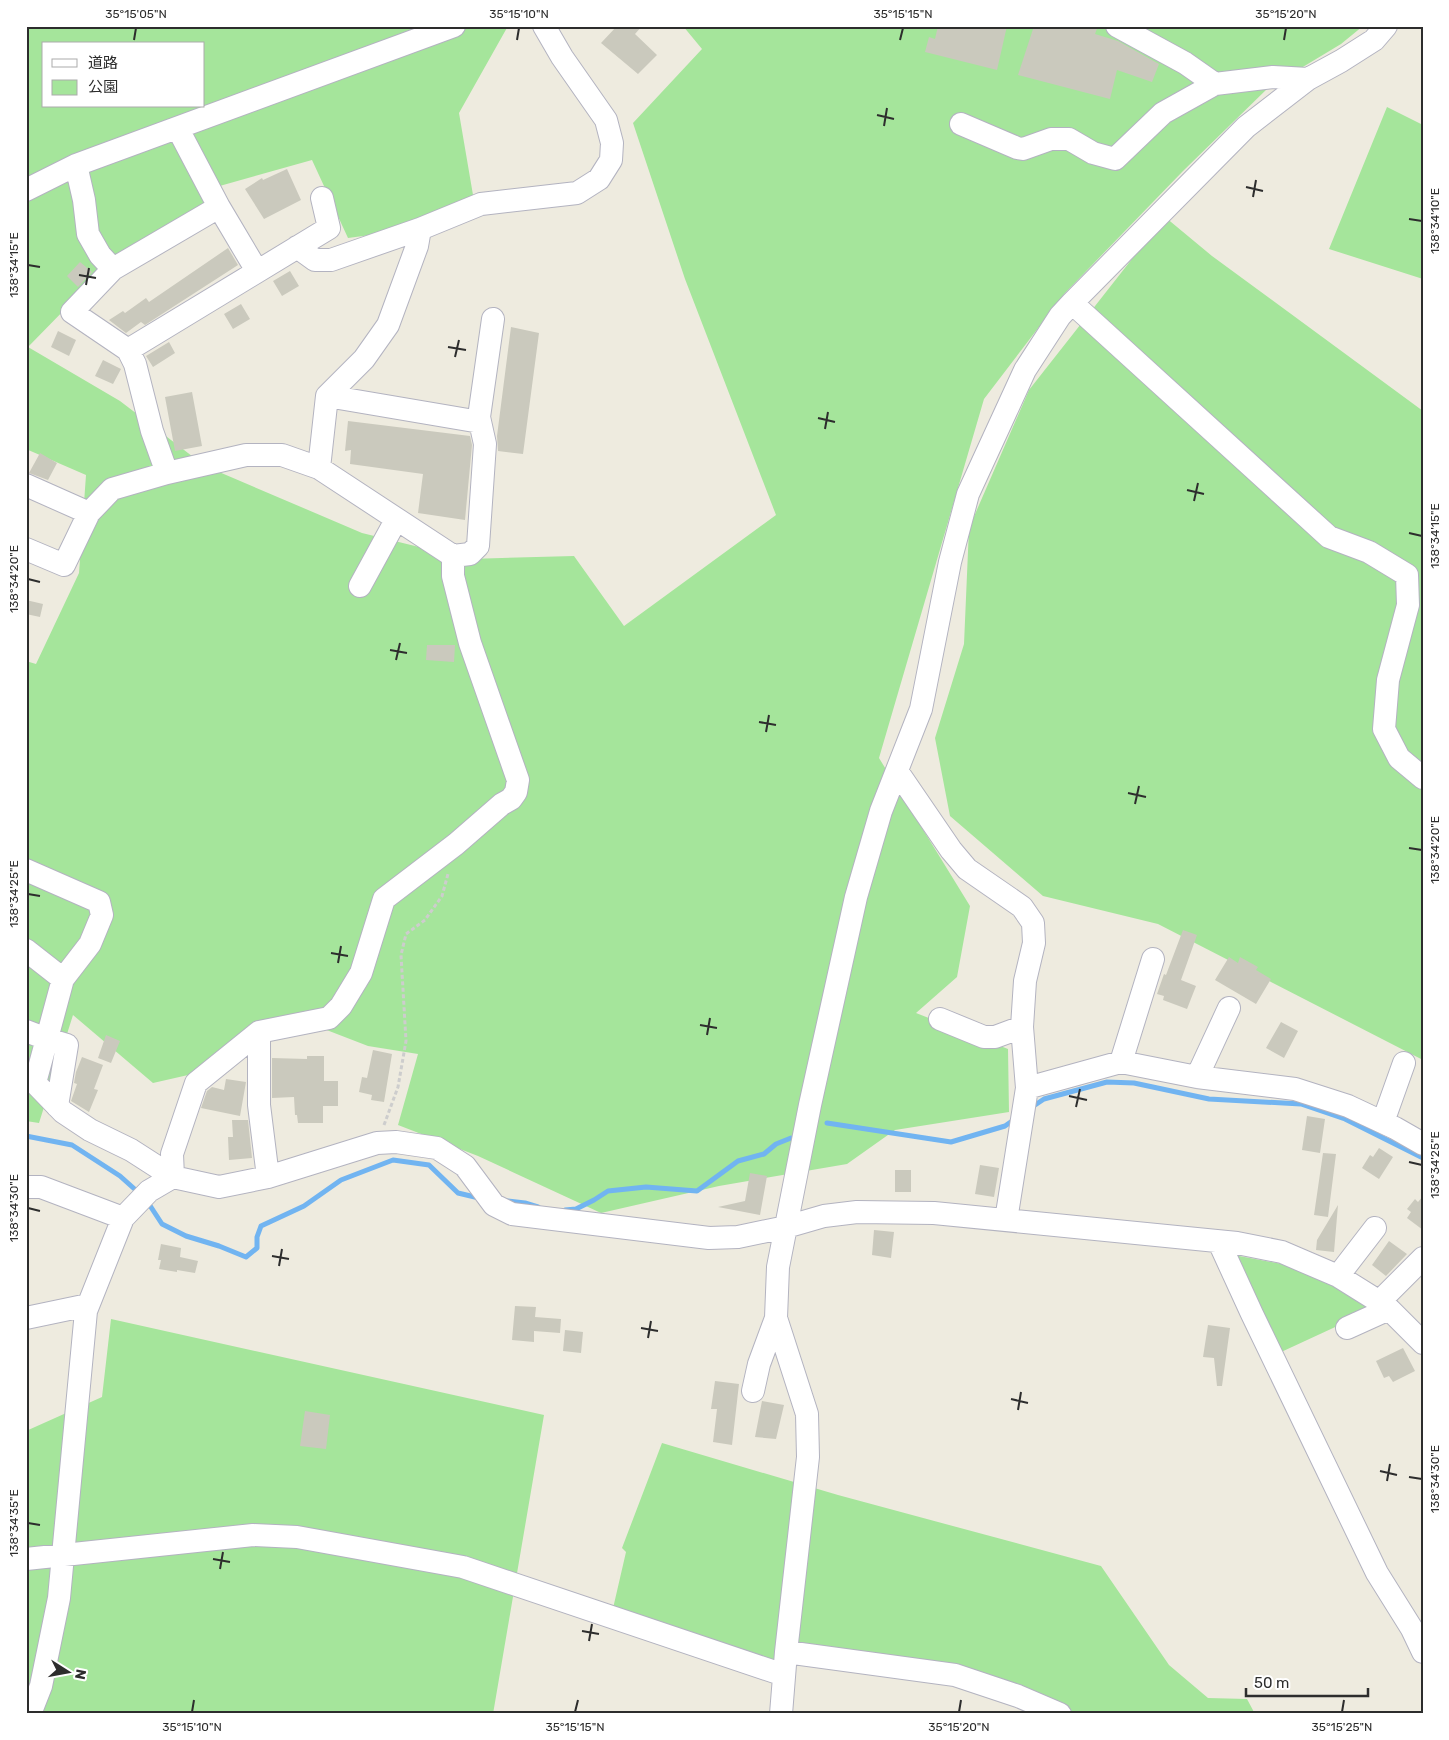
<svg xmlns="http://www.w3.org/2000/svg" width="1449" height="1740" font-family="Rubik,'Noto Sans JP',sans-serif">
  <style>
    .green { fill: #a5e59b; fill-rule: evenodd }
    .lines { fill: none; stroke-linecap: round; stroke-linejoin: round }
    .stream { stroke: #71b4f1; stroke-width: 5 }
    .building { fill: #cac9bd }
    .minor-casing { stroke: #b3b3c0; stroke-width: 24 }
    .path { stroke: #cdcdcd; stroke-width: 3; stroke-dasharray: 4 2.5; stroke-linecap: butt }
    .minor { stroke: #fff; stroke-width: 22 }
    .ticks { fill: none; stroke: #2d2d2d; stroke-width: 2 }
    .neatline { fill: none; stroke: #2d2d2d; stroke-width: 2 }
    .ticks-label { font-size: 12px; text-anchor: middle; fill: #2d2d2d }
  </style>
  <rect width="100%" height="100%" fill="#eeebdf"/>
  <path class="green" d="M 26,26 L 508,26 L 459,113 L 473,195 L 408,230 L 348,238 L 312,160 L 209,189 L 211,203 L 115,258 L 28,347 L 120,401 L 205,466 L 362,533 L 468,559 L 574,556 L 624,626 L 776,515 L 685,279 L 633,123 L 702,49 L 683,26 L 1363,26 L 1341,44 L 1268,88 L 1183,171 L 1065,293 L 984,399 L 879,758 L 970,906 L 957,977 L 916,1013 L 1008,1049 L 1009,1112 L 895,1130 L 847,1164 L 719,1186 L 601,1213 L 478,1156 L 398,1125 L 418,1054 L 368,1046 L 324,1029 L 260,1029 L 210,1070 L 153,1083 L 73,1015 L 39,1123 L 26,1121 L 26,661 L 36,664 L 79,573 L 86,475 L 26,449 ZM 44,44 L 204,44 L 204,106 L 44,106 Z
    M 1387,107 L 1423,125 L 1423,279 L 1329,249 Z
    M 1165,217 L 1212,256 L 1423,411 L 1423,1060 L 1158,924 L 1043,896 L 950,816 L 935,738 L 964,644 L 969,528 L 1029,390 Z
    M 1234,1255 L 1303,1268 L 1326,1280 L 1372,1310 L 1279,1353 Z
    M 111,1319 L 544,1415 L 493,1714 L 52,1714 L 42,1712 L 26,1714 L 26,1431 L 102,1397 Z
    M 662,1443 L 838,1495 L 1101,1566 L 1169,1665 L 1208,1698 L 1247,1699 L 1255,1714 L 1064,1714 L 942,1679 L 786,1652 L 785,1672 L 611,1617 L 626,1552 L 622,1548 Z"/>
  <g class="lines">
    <path class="stream" d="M 1032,1107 L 1044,1099 L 1107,1082 L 1134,1083 L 1209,1099 L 1301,1104 L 1345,1119 L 1423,1158
      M 827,1123 L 951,1142 L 1005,1126 L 1015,1119
      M 26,1136 L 72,1145 L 120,1176 L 139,1193
      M 147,1201 L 162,1224 L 186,1236 L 219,1246 L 246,1257 L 257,1248 L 257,1237 L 261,1226 L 304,1206 L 341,1180 L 393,1160 L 429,1165 L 458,1193 L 479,1198
      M 507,1201 L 525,1203 L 538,1207
      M 565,1210 L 576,1209 L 594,1200 L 608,1191 L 646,1187 L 697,1191 L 738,1161 L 764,1154 L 776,1144 L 791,1138"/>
  </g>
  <path class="building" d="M 617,26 L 642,26 L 635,34 L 657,55 L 638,74 L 601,43 Z
    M 938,26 L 1007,26 L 997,70 L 925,52 L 929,37 L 935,39 Z
    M 1034,26 L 1098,26 L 1095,34 L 1118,41 L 1159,64 L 1152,82 L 1117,70 L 1110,99 L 1018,75 Z
    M 287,169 L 301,200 L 264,219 L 245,189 L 262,178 L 263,180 Z
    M 228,248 L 238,265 L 145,325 L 141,322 L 126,333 L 109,320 L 123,311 L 125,313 L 146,298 L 149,302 Z
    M 80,262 L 92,272 L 78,287 L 67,276 Z
    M 290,271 L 299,286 L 282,296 L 273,281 Z
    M 241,304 L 250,319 L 233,329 L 224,314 Z
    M 511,327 L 539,333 L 523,454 L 498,451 L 497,436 Z
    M 58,331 L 76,340 L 69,356 L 51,347 Z
    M 169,342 L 175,353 L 153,367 L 146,356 Z
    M 103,360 L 121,369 L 113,384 L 95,376 Z
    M 192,392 L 202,446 L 175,451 L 165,397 Z
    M 348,421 L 470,436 L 472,445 L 465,520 L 418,513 L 423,474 L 350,464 L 351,450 L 345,451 Z
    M 40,453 L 57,463 L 48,480 L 29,473 Z
    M 26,600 L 43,604 L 40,617 L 26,614 Z
    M 427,645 L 455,645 L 454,662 L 426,660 Z
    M 1183,930 L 1197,935 L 1181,980 L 1196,986 L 1187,1009 L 1163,1000 L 1164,996 L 1157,994 L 1164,974 L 1166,975 Z
    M 1229,957 L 1238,963 L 1240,957 L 1258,967 L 1256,970 L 1271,979 L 1256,1004 L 1215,980 Z
    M 1281,1022 L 1298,1031 L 1284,1058 L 1266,1048 Z
    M 106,1035 L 120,1041 L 111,1063 L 98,1058 Z
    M 373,1050 L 392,1054 L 384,1102 L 371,1100 L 372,1095 L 359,1092 L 362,1077 L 367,1078 Z
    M 307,1056 L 324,1056 L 324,1081 L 338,1081 L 338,1106 L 323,1106 L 323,1123 L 298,1123 L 297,1115 L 295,1115 L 294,1097 L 272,1098 L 272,1058 L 307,1059 Z
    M 82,1057 L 103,1065 L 94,1089 L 98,1090 L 89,1112 L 71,1101 L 77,1084 L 74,1083 L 76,1072 Z
    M 226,1079 L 246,1082 L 240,1116 L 201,1108 L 207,1091 L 212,1087 L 224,1090 Z
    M 1307,1116 L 1325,1119 L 1320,1153 L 1302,1150 Z
    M 232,1120 L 248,1120 L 252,1158 L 229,1160 L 228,1137 L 233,1137 Z
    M 1379,1148 L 1393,1157 L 1379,1179 L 1362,1168 L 1370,1155 L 1373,1157 Z
    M 1323,1153 L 1336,1154 L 1328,1217 L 1314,1215 Z
    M 980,1165 L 999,1168 L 994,1197 L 975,1194 Z
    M 895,1170 L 911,1170 L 911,1192 L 895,1192 Z
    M 750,1173 L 767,1176 L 760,1215 L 718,1207 L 745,1201 Z
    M 1423,1196 L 1423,1230 L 1407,1218 L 1411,1212 L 1407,1209 L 1415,1199 L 1418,1202 Z
    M 1338,1205 L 1334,1252 L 1316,1250 L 1317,1240 Z
    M 874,1230 L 894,1232 L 891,1258 L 872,1255 Z
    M 1389,1241 L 1407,1254 L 1386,1276 L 1372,1265 Z
    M 161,1244 L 181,1248 L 180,1257 L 198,1261 L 195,1273 L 177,1270 L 177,1272 L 159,1269 L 161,1260 L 158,1260 Z
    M 515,1306 L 536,1307 L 535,1317 L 561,1319 L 560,1333 L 534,1331 L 534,1342 L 512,1340 Z
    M 1208,1325 L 1230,1328 L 1222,1386 L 1217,1386 L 1214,1358 L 1203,1357 Z
    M 565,1330 L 583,1332 L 581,1353 L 563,1351 Z
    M 1403,1348 L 1415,1371 L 1393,1382 L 1389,1376 L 1384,1378 L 1376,1361 Z
    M 715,1381 L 739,1384 L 732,1445 L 713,1442 L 717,1409 L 711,1409 Z
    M 762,1401 L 784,1405 L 776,1439 L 755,1437 Z
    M 305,1411 L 330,1415 L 326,1449 L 300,1446 Z"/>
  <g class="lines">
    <g class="minor-casing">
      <path id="minor" d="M 1117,26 L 1185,63 L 1215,84
        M 961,124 L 1017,148 L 1023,149 L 1051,139 L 1069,139 L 1093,153 L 1115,159 L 1163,113 L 1215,84 L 1273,77 L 1308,79
        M 76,165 L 84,200 L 88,234 L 100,255 L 113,269
        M 26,190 L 76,165 L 454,26
        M 219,207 L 257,271
        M 297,247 L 315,260 L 331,260 L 420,229
        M 1072,303 L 1329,537 L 1369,552 L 1407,575 L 1408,605 L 1388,680 L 1384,729 L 1399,758 L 1423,778
        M 128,350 L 329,228 L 322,198
        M 327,396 L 480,422
        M 319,468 L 453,556 L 470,554 L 478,546 L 485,444 L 479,417 L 493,319
        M 167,473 L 152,431 L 135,364 L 128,350 L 72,312 L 113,269 L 219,207 L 178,129
        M 26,485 L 89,513
        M 26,549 L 64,565 L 89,513 L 112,489 L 167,473 L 246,455 L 282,455 L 319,468 L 327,396 L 364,359 L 388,325 L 417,246 L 420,229 L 481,204 L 577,193 L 599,179 L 611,160 L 612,143 L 606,120 L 562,57 L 544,26
        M 360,586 L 396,520
        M 897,771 L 951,850 L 967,869 L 1022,907 L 1033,923 L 1034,943 L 1025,981 L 1022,1027 L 1027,1088 L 1006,1220
        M 26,870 L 99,902 L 102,915 L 90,944 L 63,979
        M 26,950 L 63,979 L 35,1083 L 63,1112 L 90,1130 L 131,1150 L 173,1177
        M 940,1019 L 984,1037 L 995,1037 L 1022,1027
        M 26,1031 L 47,1039 L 67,1045 L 57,1106
        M 259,1032 L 259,1105 L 268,1177
        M 1121,1062 L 1153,959
        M 1197,1077 L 1229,1008
        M 1027,1088 L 1121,1062 L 1197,1077 L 1295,1089 L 1348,1106 L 1395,1128 L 1423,1144
        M 1383,1122 L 1404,1063
        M 173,1177 L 172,1154 L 196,1083 L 259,1032 L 329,1018 L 341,1006 L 361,973 L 384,899 L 456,844 L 502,804 L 511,799 L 516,792 L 518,780 L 470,643 L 453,576 L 453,556
        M 26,1187 L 41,1187 L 123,1218
        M 1219,1242 L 1252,1314 L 1377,1573 L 1412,1629 L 1423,1652
        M 1338,1276 L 1375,1228
        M 1379,1302 L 1423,1258
        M 26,1318 L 88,1305
        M 1347,1328 L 1389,1309
        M 753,1391 L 759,1364 L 776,1318
        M 26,1559 L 253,1535 L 297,1537 L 463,1567 L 784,1675
        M 786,1652 L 955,1675 L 1018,1696 L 1060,1714
        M 30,1714 L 41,1686 L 59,1598 L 86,1311 L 123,1218 L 149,1191 L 173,1177 L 219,1187 L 268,1177 L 377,1143 L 396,1142 L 437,1148 L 465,1166 L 494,1205 L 512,1214 L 709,1238 L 738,1237 L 786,1227 L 824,1216 L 857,1212 L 934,1213 L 1237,1243 L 1282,1252 L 1338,1276 L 1386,1306 L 1423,1343
        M 781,1714 L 786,1652 L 808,1457 L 807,1414 L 776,1318 L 778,1267 L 810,1105 L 856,897 L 881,811 L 921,709 L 950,562 L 968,494 L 1025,370 L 1060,316 L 1072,303 L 1246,127 L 1308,79 L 1341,61 L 1374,40 L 1386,26"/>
    </g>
    <path class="path" d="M 384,1125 L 398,1087 L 406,1041 L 401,955 L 406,934 L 425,920 L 442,896 L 448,874"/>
    <use href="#minor" class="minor"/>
  </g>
  <path class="ticks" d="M 134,40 L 136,28M 517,40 L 519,28M 900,40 L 903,28M 1284,40 L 1286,28M 877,115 L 894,119M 884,126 L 887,108M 1246,187 L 1263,191M 1253,197 L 1256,180M 1409,219 L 1422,221M 28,265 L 40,267M 79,275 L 96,278M 86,285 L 89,268M 448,347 L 466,350M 455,357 L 459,340M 818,418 L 835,422M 825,429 L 828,412M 1187,490 L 1204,494M 1194,501 L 1198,483M 1409,533 L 1422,536M 28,579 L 40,582M 390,650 L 407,653M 396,660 L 400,643M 759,722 L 776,725M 766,732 L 769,715M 1128,793 L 1146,797M 1135,804 L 1139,786M 1409,848 L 1422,850M 28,894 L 40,896M 331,953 L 348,956M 338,963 L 341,946M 700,1025 L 717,1028M 707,1035 L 710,1018M 1069,1096 L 1087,1100M 1076,1107 L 1080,1089M 1409,1162 L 1422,1165M 28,1208 L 40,1211M 272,1256 L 289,1259M 279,1266 L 282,1249M 641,1328 L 658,1331M 648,1338 L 651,1321M 1011,1399 L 1028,1403M 1018,1410 L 1021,1392M 1380,1471 L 1397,1475M 1409,1477 L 1422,1479M 1387,1481 L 1390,1464M 28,1523 L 40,1525M 213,1559 L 230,1562M 220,1569 L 223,1552M 582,1631 L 599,1634M 589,1641 L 592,1624M 192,1712 L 194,1700M 575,1712 L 578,1700M 959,1712 L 961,1700M 1342,1712 L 1344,1700"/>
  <rect width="1449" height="1740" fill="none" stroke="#ffffff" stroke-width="55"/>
  <rect x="42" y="42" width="162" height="65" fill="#ffffff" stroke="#ababab"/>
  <rect x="52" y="59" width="25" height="8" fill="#ffffff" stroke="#ababab"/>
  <text x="88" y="68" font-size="15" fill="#2d2d2d">道路</text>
  <rect x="52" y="80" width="25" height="15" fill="#a5e59b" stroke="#ababab"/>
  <text x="88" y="92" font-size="15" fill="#2d2d2d">公園</text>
  <g transform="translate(68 1672) rotate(101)" stroke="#ffffff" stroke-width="4" paint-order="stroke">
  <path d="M0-4L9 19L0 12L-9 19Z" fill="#2d2d2d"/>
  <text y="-8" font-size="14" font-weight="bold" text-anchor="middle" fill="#2d2d2d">N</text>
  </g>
  <path d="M1246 1688v8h122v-8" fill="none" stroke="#2d2d2d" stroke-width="2.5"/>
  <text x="1254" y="1688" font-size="15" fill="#2d2d2d" stroke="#ffffff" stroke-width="4" paint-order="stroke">50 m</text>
  <rect x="28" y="28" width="1394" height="1684" class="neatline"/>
  <g class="ticks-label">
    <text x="136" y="18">35°15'05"N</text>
    <text x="519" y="18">35°15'10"N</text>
    <text x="903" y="18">35°15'15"N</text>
    <text x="1286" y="18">35°15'20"N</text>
    <text transform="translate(1435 221) rotate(-90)" y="4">138°34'10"E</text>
    <text transform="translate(14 265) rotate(-90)" y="4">138°34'15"E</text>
    <text transform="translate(1435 536) rotate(-90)" y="4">138°34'15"E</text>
    <text transform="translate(14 579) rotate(-90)" y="4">138°34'20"E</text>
    <text transform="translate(1435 850) rotate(-90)" y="4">138°34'20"E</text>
    <text transform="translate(14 894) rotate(-90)" y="4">138°34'25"E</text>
    <text transform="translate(1435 1165) rotate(-90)" y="4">138°34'25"E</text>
    <text transform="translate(14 1208) rotate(-90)" y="4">138°34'30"E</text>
    <text transform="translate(1435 1479) rotate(-90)" y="4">138°34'30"E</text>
    <text transform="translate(14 1523) rotate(-90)" y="4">138°34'35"E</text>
    <text x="192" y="1731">35°15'10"N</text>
    <text x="575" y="1731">35°15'15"N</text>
    <text x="959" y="1731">35°15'20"N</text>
    <text x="1342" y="1731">35°15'25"N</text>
  </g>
</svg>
